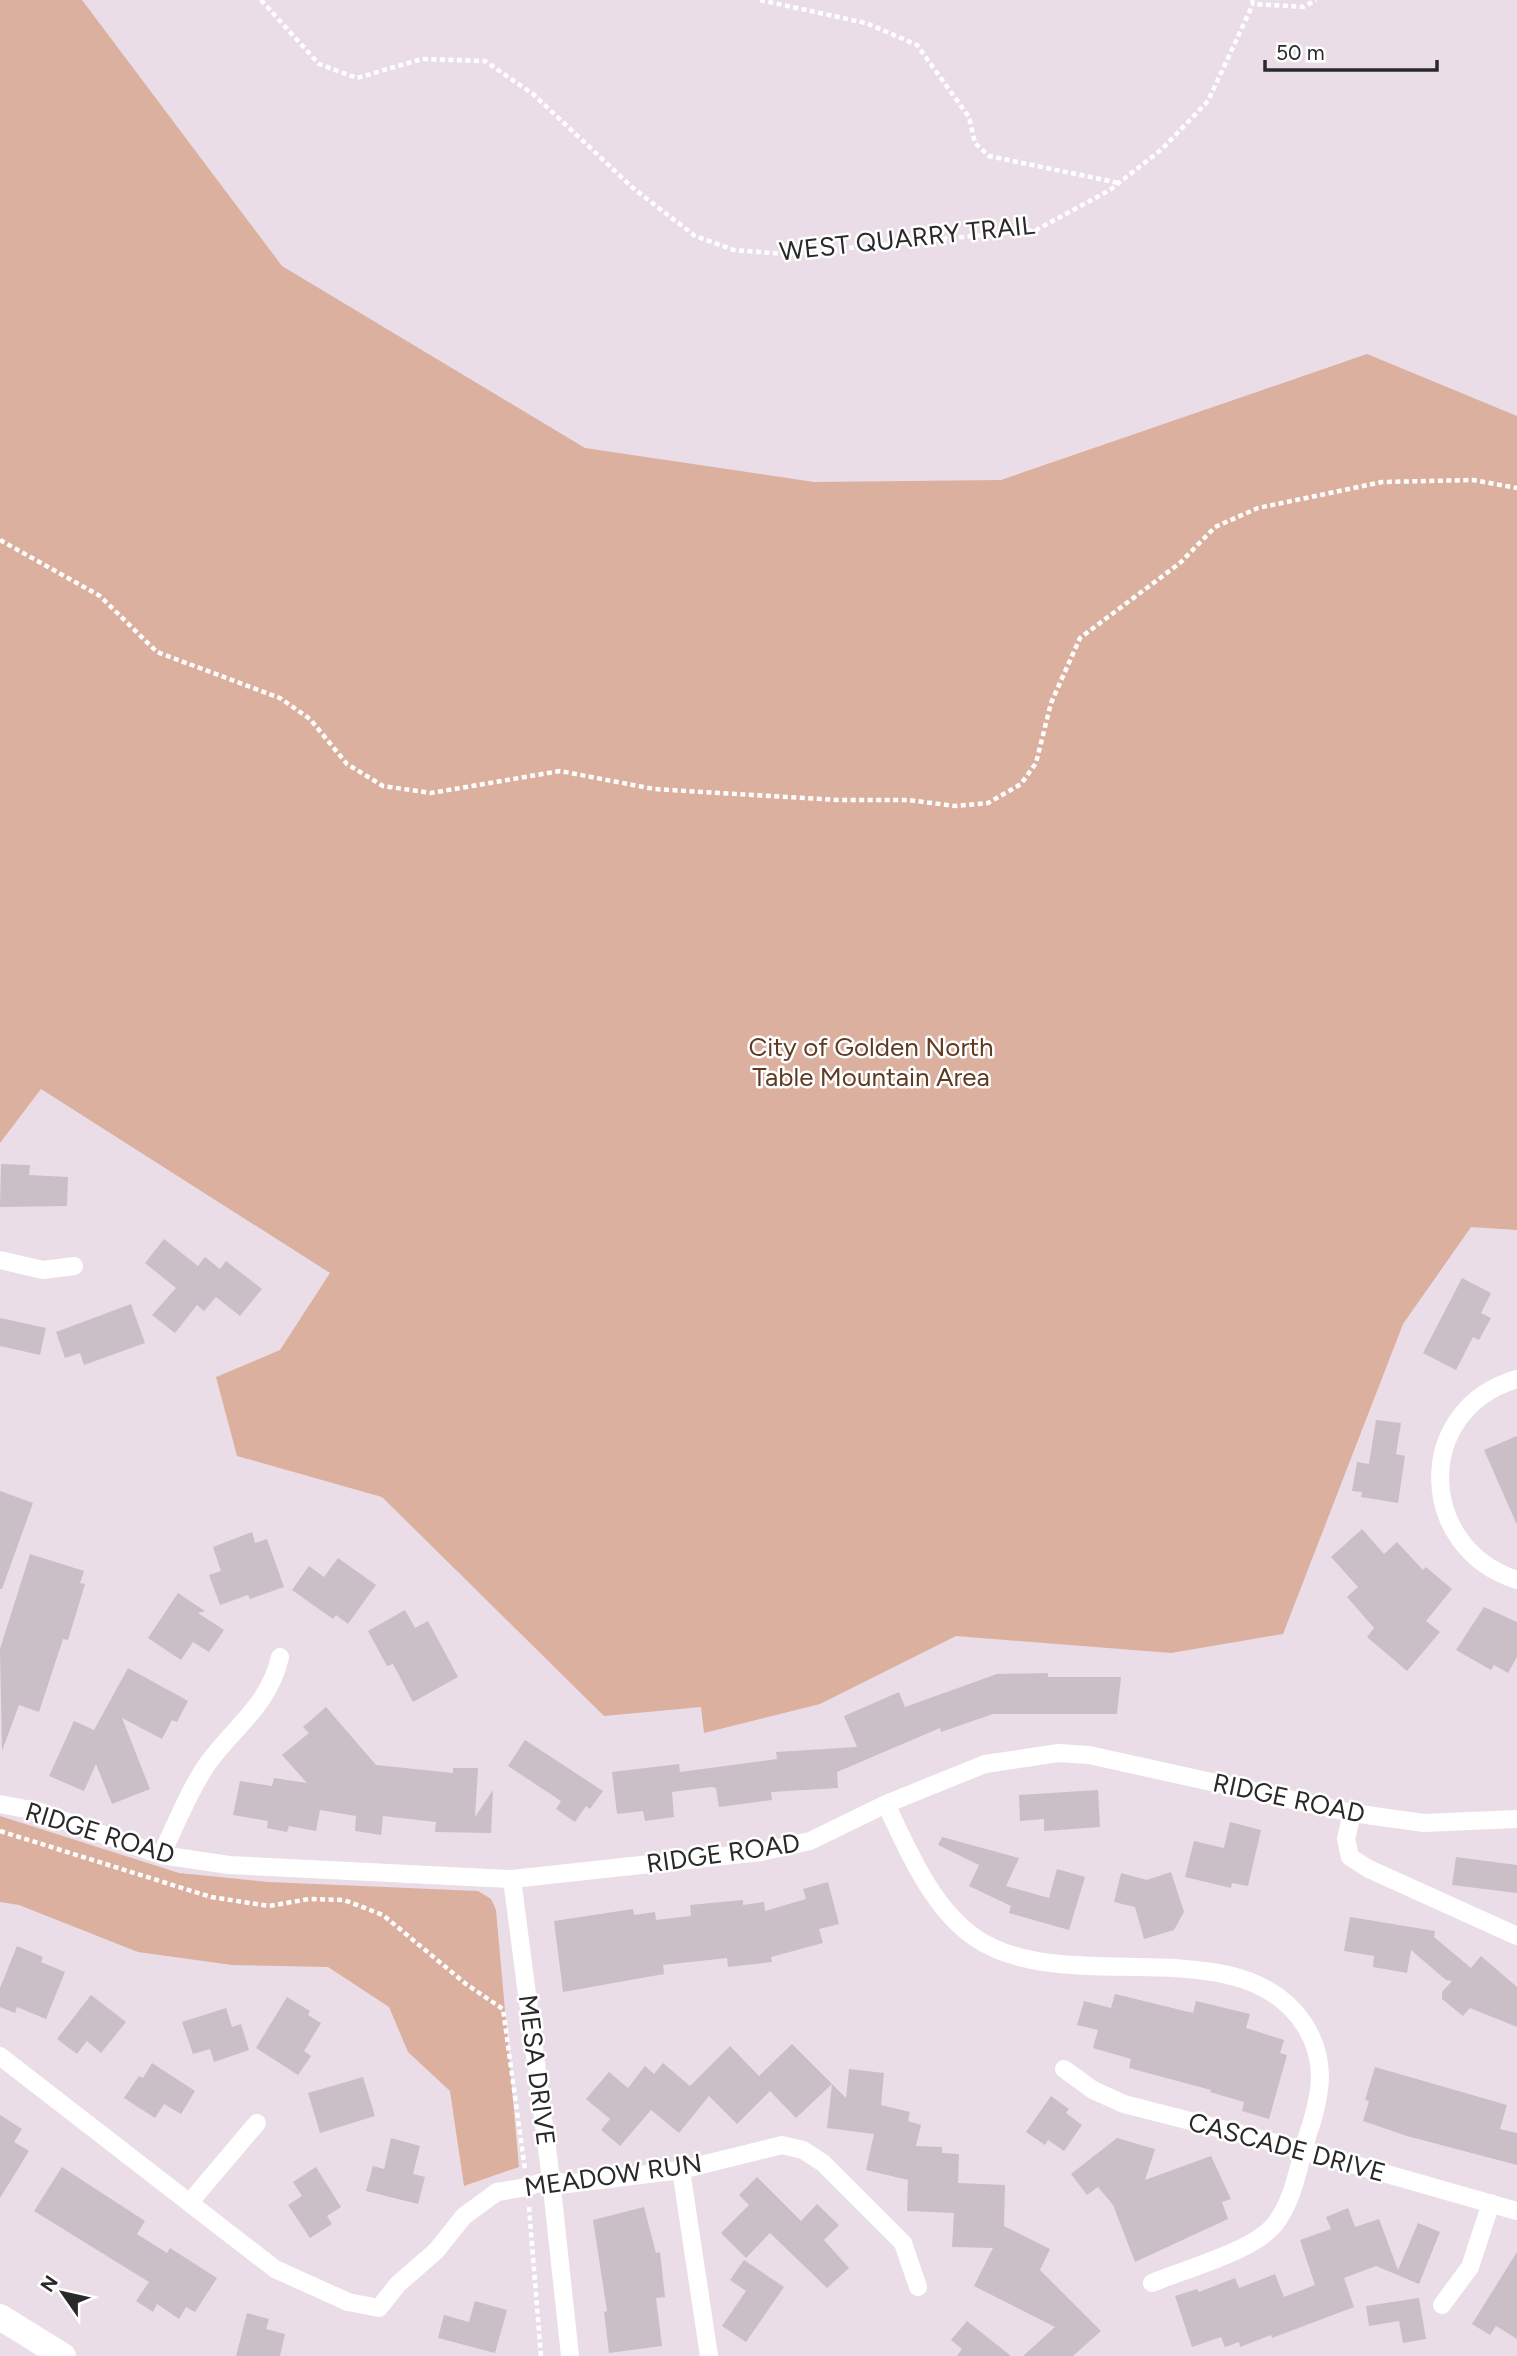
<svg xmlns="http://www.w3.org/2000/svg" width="1517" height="2356" font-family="Figtree,sans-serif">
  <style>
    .green { fill: #dbb09e }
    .building { fill: #cabec7 }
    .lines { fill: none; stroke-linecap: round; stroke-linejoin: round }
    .path { stroke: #fff; stroke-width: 4.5; stroke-dasharray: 5 3.5; stroke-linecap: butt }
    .street { stroke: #fff; stroke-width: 18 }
    .secondary { stroke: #fff; stroke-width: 26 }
    .labels { text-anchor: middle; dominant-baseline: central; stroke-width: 5; stroke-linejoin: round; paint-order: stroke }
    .street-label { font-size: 26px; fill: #292929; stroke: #fff }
    .park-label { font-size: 26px; fill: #5e3b21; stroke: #fff }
  </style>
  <rect width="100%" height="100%" fill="#eadde7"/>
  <path class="green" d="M 0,0 L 82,0 L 282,266 L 585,448 L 814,482 L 1001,480 L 1367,354 L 1517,416 L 1517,1230 L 1471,1227 L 1403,1324 L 1283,1634 L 1171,1653 L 956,1636 L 820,1704 L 704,1733 L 701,1707 L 604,1716 L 382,1497 L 237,1456 L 216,1377 L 280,1350 L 330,1273 L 41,1089 L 0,1143 Z
    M 0,1816 L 179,1873 L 268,1882 L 478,1891 L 491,1899 L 496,1910 L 519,2167 L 464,2186 L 450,2091 L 408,2052 L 389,2007 L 328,1967 L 232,1965 L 138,1952 L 19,1905 L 0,1902 Z"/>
  <path class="building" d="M 1,1164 L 30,1165 L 29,1175 L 68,1177 L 67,1206 L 0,1207 Z
    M 164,1239 L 198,1266 L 205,1257 L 220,1269 L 226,1261 L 262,1289 L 240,1316 L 216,1297 L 204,1311 L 197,1305 L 175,1333 L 152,1315 L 176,1288 L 145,1263 Z
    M 1462,1278 L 1491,1293 L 1481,1313 L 1491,1318 L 1479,1340 L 1473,1337 L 1456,1370 L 1423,1353 Z
    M 131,1304 L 145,1343 L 84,1365 L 80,1353 L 65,1358 L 56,1332 Z
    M 0,1318 L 46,1328 L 40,1355 L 0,1346 Z
    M 1376,1420 L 1401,1423 L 1396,1454 L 1405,1456 L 1398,1503 L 1361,1497 L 1362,1492 L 1352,1491 L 1357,1462 L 1369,1464 Z
    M 1517,1436 L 1517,1525 L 1484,1450 Z
    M 0,1491 L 33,1503 L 2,1589 L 0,1589 Z
    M 1362,1529 L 1384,1554 L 1397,1542 L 1423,1570 L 1426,1567 L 1452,1589 L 1426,1621 L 1440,1632 L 1407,1671 L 1367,1637 L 1374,1628 L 1347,1597 L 1358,1587 L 1331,1557 Z
    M 252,1532 L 255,1543 L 267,1539 L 284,1587 L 250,1599 L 248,1595 L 220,1605 L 209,1575 L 221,1571 L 213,1547 Z
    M 30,1554 L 84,1571 L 80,1583 L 85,1584 L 68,1640 L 63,1639 L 39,1712 L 19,1705 L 2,1751 L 0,1649 Z
    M 338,1558 L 376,1585 L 348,1624 L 336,1615 L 333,1619 L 292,1590 L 309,1566 L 324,1577 Z
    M 178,1593 L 205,1611 L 198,1613 L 224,1630 L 209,1652 L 193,1642 L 181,1660 L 148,1638 Z
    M 1484,1607 L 1517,1622 L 1517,1657 L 1508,1673 L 1494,1665 L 1491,1670 L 1456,1650 Z
    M 405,1610 L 415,1628 L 428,1621 L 458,1677 L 413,1702 L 393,1664 L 387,1666 L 368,1631 Z
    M 128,1668 L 188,1701 L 177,1722 L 172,1720 L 162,1739 L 122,1718 L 150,1789 L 112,1804 L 96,1764 L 84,1791 L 49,1776 L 74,1721 L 94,1730 Z
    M 1048,1673 L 1048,1677 L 1121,1677 L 1117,1714 L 993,1714 L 941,1732 L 940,1728 L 837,1772 L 838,1788 L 771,1792 L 772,1800 L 719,1807 L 716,1788 L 711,1787 L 672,1792 L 674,1817 L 645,1821 L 643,1811 L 617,1814 L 612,1772 L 679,1764 L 680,1772 L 777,1759 L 776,1752 L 857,1747 L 844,1716 L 899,1692 L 905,1707 L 997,1674 Z
    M 326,1707 L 376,1765 L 453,1773 L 453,1768 L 478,1768 L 475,1817 L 493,1790 L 491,1833 L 435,1832 L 436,1822 L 383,1816 L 381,1835 L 355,1831 L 356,1816 L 320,1810 L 316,1831 L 289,1826 L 287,1832 L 267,1828 L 268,1821 L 233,1815 L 240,1781 L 272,1786 L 274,1778 L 307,1783 L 282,1755 L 309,1733 L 303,1727 Z
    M 525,1740 L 603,1791 L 590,1809 L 586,1806 L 575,1822 L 556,1809 L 561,1801 L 508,1766 Z
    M 1098,1790 L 1100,1827 L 1044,1831 L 1044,1819 L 1020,1821 L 1019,1795 Z
    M 1230,1822 L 1261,1830 L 1248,1886 L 1232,1883 L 1231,1888 L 1185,1877 L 1194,1841 L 1224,1848 Z
    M 942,1837 L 1019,1858 L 1006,1886 L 1049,1898 L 1057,1869 L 1085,1877 L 1069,1930 L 1009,1913 L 1011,1906 L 969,1886 L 979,1865 L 938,1845 Z
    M 1456,1857 L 1517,1865 L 1517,1893 L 1452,1885 Z
    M 1171,1872 L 1184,1912 L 1174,1930 L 1144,1939 L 1135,1907 L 1114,1902 L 1121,1873 L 1147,1880 Z
    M 828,1882 L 839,1924 L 819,1929 L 823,1943 L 771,1957 L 772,1962 L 728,1967 L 727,1958 L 663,1965 L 664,1974 L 563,1992 L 554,1921 L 633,1909 L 634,1915 L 655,1912 L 656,1920 L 691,1916 L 690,1905 L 743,1900 L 743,1905 L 764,1902 L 765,1911 L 806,1899 L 803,1889 Z
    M 1350,1917 L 1435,1931 L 1434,1937 L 1471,1968 L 1481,1956 L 1517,1987 L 1517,2027 L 1470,2008 L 1463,2016 L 1442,1999 L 1442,1992 L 1452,1981 L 1446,1980 L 1411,1950 L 1407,1973 L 1373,1967 L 1374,1956 L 1344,1951 Z
    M 17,1946 L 43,1957 L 41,1962 L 65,1972 L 46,2019 L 17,2007 L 15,2013 L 0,2007 L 0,1988 Z
    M 1115,1994 L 1193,2013 L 1196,2001 L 1250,2014 L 1246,2028 L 1284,2040 L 1280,2053 L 1287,2055 L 1269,2119 L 1242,2111 L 1244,2102 L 1210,2092 L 1211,2090 L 1129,2068 L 1131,2059 L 1093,2048 L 1098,2030 L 1077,2025 L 1084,2001 L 1111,2008 Z
    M 91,1995 L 126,2022 L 101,2053 L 87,2041 L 77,2054 L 57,2039 Z
    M 287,1997 L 310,2011 L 308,2015 L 321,2023 L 304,2051 L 311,2056 L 298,2075 L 256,2048 Z
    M 226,2008 L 232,2027 L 241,2024 L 249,2050 L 214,2062 L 210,2049 L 193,2054 L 182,2022 Z
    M 792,2044 L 832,2084 L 796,2118 L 770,2091 L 737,2124 L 709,2096 L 679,2133 L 651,2110 L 620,2146 L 601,2130 L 610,2119 L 586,2099 L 609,2072 L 628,2088 L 645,2066 L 654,2074 L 663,2063 L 690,2086 L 730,2046 L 759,2076 Z
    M 152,2063 L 195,2091 L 181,2114 L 164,2104 L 155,2118 L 124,2098 L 139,2076 L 143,2078 Z
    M 1375,2067 L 1507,2105 L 1500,2129 L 1517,2133 L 1517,2165 L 1407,2136 L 1363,2121 L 1369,2101 L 1365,2100 Z
    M 849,2069 L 884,2073 L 881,2105 L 910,2112 L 908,2121 L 921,2125 L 916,2146 L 942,2147 L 942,2153 L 959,2154 L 958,2183 L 1005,2185 L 1004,2226 L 1050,2249 L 1040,2270 L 1101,2331 L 1073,2356 L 1023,2356 L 1055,2327 L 974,2286 L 993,2248 L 952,2247 L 954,2213 L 907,2211 L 908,2180 L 866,2170 L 874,2134 L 827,2128 L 832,2084 L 846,2098 Z
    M 363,2077 L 375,2116 L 320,2133 L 308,2093 Z
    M 1051,2096 L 1069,2109 L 1066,2113 L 1082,2125 L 1064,2151 L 1048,2140 L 1045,2145 L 1026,2132 Z
    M 0,2115 L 22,2129 L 14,2142 L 29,2151 L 0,2198 Z
    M 391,2138 L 420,2146 L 413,2174 L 425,2177 L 418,2204 L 366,2191 L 373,2166 L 384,2169 Z
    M 1117,2138 L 1155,2149 L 1145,2180 L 1211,2156 L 1231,2199 L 1222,2202 L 1228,2219 L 1135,2262 L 1113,2205 L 1098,2187 L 1087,2195 L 1071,2174 Z
    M 62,2167 L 145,2221 L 137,2234 L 167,2253 L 170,2248 L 217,2278 L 195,2312 L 186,2307 L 179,2319 L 157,2304 L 153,2312 L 136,2301 L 149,2282 L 34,2211 Z
    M 316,2167 L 341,2207 L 327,2216 L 332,2224 L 310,2238 L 288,2205 L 302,2196 L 293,2182 Z
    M 757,2177 L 801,2221 L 817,2204 L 839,2225 L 824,2240 L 849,2268 L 827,2288 L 770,2233 L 746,2258 L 721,2233 L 749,2205 L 739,2195 Z
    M 644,2207 L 656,2253 L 660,2252 L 665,2297 L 656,2298 L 662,2346 L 609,2353 L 604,2312 L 607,2311 L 593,2220 Z
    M 1348,2208 L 1355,2227 L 1379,2219 L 1398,2270 L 1418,2223 L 1440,2232 L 1419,2284 L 1376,2266 L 1344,2278 L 1354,2307 L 1272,2338 L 1271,2335 L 1240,2347 L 1239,2342 L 1225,2347 L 1221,2337 L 1192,2347 L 1175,2296 L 1197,2289 L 1199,2292 L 1235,2278 L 1239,2288 L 1275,2274 L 1284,2297 L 1315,2285 L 1300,2240 L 1331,2229 L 1326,2217 Z
    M 1517,2252 L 1517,2339 L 1496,2326 L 1490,2335 L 1472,2324 Z
    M 744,2260 L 784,2287 L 746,2342 L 722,2326 L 746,2291 L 730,2280 Z
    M 1419,2298 L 1426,2339 L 1403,2343 L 1399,2321 L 1369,2326 L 1366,2306 Z
    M 475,2301 L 507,2310 L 495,2353 L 438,2338 L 444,2315 L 469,2322 Z
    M 247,2313 L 269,2319 L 266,2329 L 285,2334 L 280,2356 L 236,2356 Z
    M 967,2321 L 1011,2356 L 957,2356 L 962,2349 L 951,2340 Z"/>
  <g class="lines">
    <path class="path" d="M 261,0 L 319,64 L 357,78 L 422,59 L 485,61 L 533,94 L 633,188 L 695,236 L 734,250 L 785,254 L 1036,230 L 1110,190 L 1162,149 L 1208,101 L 1253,4
      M 760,0 L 866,23 L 917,45 L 969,117 L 975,143 L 989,156 L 1119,183
      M 1252,0 L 1253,4 L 1303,7 L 1316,0
      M 0,540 L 100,596 L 157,652 L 280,698 L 310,719 L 347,764 L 383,786 L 431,793 L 560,771 L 654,789 L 837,800 L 908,800 L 955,806 L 988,803 L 1021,784 L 1036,763 L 1051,703 L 1080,638 L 1180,563 L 1215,527 L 1258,508 L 1382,482 L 1473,480 L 1517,488
      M 0,1831 L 211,1897 L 269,1906 L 309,1899 L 344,1900 L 383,1915 L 466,1984 L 503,2009 L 525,2170
      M 529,2207 L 541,2356"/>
    <path class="street" d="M 0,1260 L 43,1270 L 74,1266
      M 1517,1379 C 1413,1409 1416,1548 1517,1580
      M 0,1804 L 37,1811 L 161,1855 L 229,1865 L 512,1879 L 761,1852 L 810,1841 L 886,1804 L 985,1764 L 1058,1753 L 1089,1755 L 1352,1813 L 1424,1823 L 1517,1819
      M 886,1804 C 908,1851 933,1910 977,1939 C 1068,1999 1240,1926 1304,2024 C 1328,2061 1321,2095 1308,2134 C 1299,2163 1294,2200 1275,2224 C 1254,2251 1185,2269 1152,2283
      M 1352,1813 L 1346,1839 L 1350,1857 L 1369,1869 L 1517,1936
      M 161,1855 C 176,1825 189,1790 208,1763 C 235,1726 269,1705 280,1657
      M 512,1879 L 551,2179 L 570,2356
      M 0,2056 L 275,2269 L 348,2302 L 379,2308 L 398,2284 L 436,2251 L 464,2216 L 497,2192 L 527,2187 L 551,2179 L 567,2184 L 681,2170 L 782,2145 L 803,2150 L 823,2163 L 903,2243 L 918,2287
      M 1064,2069 L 1093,2090 L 1124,2104 L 1303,2150 L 1517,2211
      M 681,2170 L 709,2356
      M 190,2202 L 257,2123
      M 1442,2305 L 1470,2267 L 1491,2203"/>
    <path class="secondary" d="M 0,2317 L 63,2356"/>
  </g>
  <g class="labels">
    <g class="street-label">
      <text transform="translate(907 238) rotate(-6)">WEST QUARRY TRAIL</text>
      <text transform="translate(1289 1798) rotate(12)">RIDGE ROAD</text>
      <text transform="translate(100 1833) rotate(17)">RIDGE ROAD</text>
      <text transform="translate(723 1853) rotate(-8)">RIDGE ROAD</text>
      <text transform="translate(537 2070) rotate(83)">MESA DRIVE</text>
      <text transform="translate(1287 2147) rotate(15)">CASCADE DRIVE</text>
      <text transform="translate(613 2175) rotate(-8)">MEADOW RUN</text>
    </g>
    <g class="park-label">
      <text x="871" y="1047">City of Golden North<tspan x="871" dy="30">Table Mountain Area</tspan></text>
    </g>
  </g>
  <g transform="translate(63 2293) rotate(304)" stroke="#ffffff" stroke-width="5" paint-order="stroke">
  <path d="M0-5L12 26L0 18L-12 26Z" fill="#292929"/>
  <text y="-10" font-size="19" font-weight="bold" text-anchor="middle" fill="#292929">N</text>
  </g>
  <path d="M1265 60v10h172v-10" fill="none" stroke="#292929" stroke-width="3.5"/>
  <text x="1276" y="60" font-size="21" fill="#292929" stroke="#ffffff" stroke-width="5" paint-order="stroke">50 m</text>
</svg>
